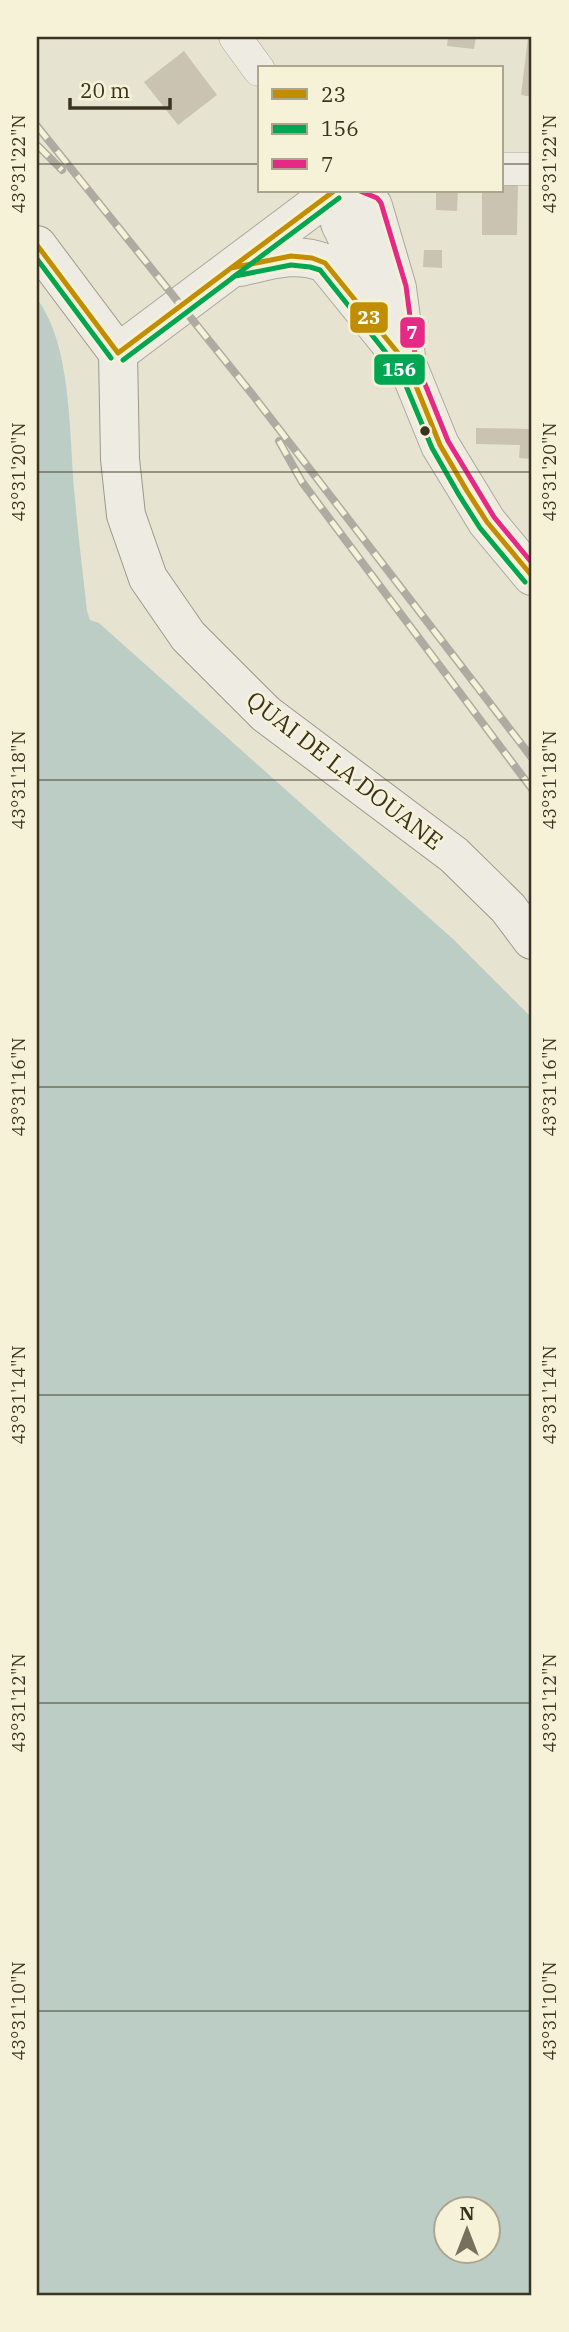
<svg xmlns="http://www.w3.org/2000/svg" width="569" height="2332" font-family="'IBM Plex Serif',serif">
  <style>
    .water { fill: #bbcdc5; fill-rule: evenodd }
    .building { fill: #cac3b2 }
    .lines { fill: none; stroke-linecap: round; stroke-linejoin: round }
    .minor-casing { stroke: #aca899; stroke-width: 33 }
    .tertiary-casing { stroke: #aca899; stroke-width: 40 }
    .secondary-casing { stroke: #9c988a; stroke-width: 40 }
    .minor { stroke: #eeece2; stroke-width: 32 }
    .tertiary { stroke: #eeece2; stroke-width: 38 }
    .secondary { stroke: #eeece2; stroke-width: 38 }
    .rail-casing { stroke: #aeaca2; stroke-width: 8 }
    .rail { stroke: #f6f2d8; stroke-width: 5; stroke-dasharray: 16; stroke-linecap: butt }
    .bus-1-casing { stroke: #f6f2d8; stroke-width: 10 }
    .bus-2-casing { stroke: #f6f2d8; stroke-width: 10 }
    .bus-3-casing { stroke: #f6f2d8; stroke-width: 10 }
    .bus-1 { stroke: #c38d02; stroke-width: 5 }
    .bus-2 { stroke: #00a651; stroke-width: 5 }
    .bus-3 { stroke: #e62987; stroke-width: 5 }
    .ticks { fill: none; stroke: #3c3220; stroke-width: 2; stroke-opacity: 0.45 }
    .bus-dot { fill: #3c3220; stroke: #f6f2d8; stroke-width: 2.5 }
    .labels { text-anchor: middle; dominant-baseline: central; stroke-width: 5; stroke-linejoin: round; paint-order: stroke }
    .street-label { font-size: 24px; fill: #3c3220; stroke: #f6f2d8 }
    .line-badge { stroke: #f6f2d8; stroke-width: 2.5 }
    .badge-label { font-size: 19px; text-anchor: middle; font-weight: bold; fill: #fff }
    .neatline { fill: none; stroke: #3c3220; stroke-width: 2.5 }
    .ticks-label { font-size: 18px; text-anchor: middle; fill: #3c3220 }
  </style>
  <rect width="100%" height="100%" fill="#e6e4d1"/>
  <path class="water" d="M 37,299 C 73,346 69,440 75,498 C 78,536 83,573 87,611 L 90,620 L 99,623 L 454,940 L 532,1018 L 532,2295 L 37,2295 ZM 447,2210 L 489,2210 L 489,2252 L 447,2252 Z"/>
  <path class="building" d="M 448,37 L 476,37 L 474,49 L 447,46 Z
    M 528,37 L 532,37 L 532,97 L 521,95 Z
    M 184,51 L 217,95 L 178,125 L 144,82 Z
    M 501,184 L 518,184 L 517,235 L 482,235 L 482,191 L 501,191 Z
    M 436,191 L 458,191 L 457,211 L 436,210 Z
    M 424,250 L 442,250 L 442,268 L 423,267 Z
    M 530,268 L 532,268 L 532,406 L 529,406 Z
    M 476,428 L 532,429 L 532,459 L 519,458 L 520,445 L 476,444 Z"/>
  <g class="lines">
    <g class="minor-casing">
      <path id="minor" d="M 235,37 L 259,70
        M 501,169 L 532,169"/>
    </g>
    <g class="tertiary-casing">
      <path id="tertiary" d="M 336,191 L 340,223 L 382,311
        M 338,191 L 373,206 L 397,288 L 407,364 L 440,445 L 487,522 L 532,576
        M 240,267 C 271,260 295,251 325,263 L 407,364
        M 118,353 L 334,191"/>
    </g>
    <g class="secondary-casing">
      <path id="secondary" d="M 37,245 L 118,353 L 120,459 L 126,515 L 148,578 L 188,636 L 266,714 L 454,855 L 508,908 L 532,940"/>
    </g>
    <use href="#minor" class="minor"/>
    <use href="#tertiary" class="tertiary"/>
    <use href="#secondary" class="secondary"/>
    <g class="rail-casing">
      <path id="rail" d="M 37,126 L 252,394 L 532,758
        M 37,145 L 62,170
        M 279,441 L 302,482 L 532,789"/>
    </g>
    <use href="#rail" class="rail"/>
    <g class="bus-1-casing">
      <path id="bus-1" d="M 37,245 L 118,353
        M 227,271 L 334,191
        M 118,353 L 231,268 L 291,256 L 312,258 L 325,263 L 407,364 L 440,445 L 467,491 L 487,522 L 532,576"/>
    </g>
    <g class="bus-2-casing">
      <path id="bus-2" d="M 37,259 L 111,358
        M 232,278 L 339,198
        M 123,360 L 235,276 L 291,265 L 310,267 L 320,270 L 399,369 L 432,448 L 459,495 L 480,528 L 525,582"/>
    </g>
    <g class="bus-3-casing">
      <path id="bus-3" d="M 360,191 L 377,198 L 381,203 L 406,286 L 416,362 L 448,441 L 494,517 L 532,563"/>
    </g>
    <use href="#bus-1" class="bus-1"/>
    <use href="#bus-2" class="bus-2"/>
    <use href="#bus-3" class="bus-3"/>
  </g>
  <path class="ticks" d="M 37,164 L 259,164M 501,164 L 532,164M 37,472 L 532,472M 37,780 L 532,780M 37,1087 L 532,1087M 37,1395 L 532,1395M 37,1703 L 532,1703M 37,2011 L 532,2011"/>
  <circle class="bus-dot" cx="425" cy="431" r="6"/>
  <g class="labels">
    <g class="street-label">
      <text transform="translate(345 770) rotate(38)">QUAI DE LA DOUANE</text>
    </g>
  </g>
  <g class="line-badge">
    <rect x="349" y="301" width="40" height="33" rx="7" fill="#c38d02"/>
    <rect x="399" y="316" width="27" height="33" rx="7" fill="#e62987"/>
    <rect x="373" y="353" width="53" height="33" rx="7" fill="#00a651"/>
  </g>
  <g class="badge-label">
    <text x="369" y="324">23</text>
    <text x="412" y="339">7</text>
    <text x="399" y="376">156</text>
  </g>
  <rect width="569" height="2332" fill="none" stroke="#f6f2d8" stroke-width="77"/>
  <rect x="258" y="66" width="245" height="126" fill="#f6f2d8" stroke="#aca58e" stroke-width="2"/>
  <rect x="272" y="89" width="35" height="10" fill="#c38d02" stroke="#aca58e" stroke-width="2"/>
  <text x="321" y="102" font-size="21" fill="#3c3220">23</text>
  <rect x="272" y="124" width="35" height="10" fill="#00a651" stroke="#aca58e" stroke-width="2"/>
  <text x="321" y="136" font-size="21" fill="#3c3220">156</text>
  <rect x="272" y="159" width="35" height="10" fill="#e62987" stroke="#aca58e" stroke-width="2"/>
  <text x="321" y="172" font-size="21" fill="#3c3220">7</text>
  <g transform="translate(467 2230)"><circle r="33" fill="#f6f2d8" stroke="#aca58e" stroke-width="2"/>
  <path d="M0-5L12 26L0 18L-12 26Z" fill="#78705e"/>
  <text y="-10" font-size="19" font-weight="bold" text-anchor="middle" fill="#3c3220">N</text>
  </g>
  <path d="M70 98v10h100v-10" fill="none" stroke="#3c3220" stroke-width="3.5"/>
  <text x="80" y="98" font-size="21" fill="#3c3220" stroke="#f6f2d8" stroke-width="5" paint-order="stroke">20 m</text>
  <rect x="38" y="38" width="492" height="2256" class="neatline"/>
  <g class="ticks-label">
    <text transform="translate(19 164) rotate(-90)" y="6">43°31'22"N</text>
    <text transform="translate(550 164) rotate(-90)" y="6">43°31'22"N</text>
    <text transform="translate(19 472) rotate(-90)" y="6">43°31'20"N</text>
    <text transform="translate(550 472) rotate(-90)" y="6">43°31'20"N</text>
    <text transform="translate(19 780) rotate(-90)" y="6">43°31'18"N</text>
    <text transform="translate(550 780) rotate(-90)" y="6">43°31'18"N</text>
    <text transform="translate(19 1087) rotate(-90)" y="6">43°31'16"N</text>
    <text transform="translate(550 1087) rotate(-90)" y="6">43°31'16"N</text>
    <text transform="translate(19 1395) rotate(-90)" y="6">43°31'14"N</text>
    <text transform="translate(550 1395) rotate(-90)" y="6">43°31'14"N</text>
    <text transform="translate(19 1703) rotate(-90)" y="6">43°31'12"N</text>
    <text transform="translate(550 1703) rotate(-90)" y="6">43°31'12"N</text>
    <text transform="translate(19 2011) rotate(-90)" y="6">43°31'10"N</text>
    <text transform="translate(550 2011) rotate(-90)" y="6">43°31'10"N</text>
  </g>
</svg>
